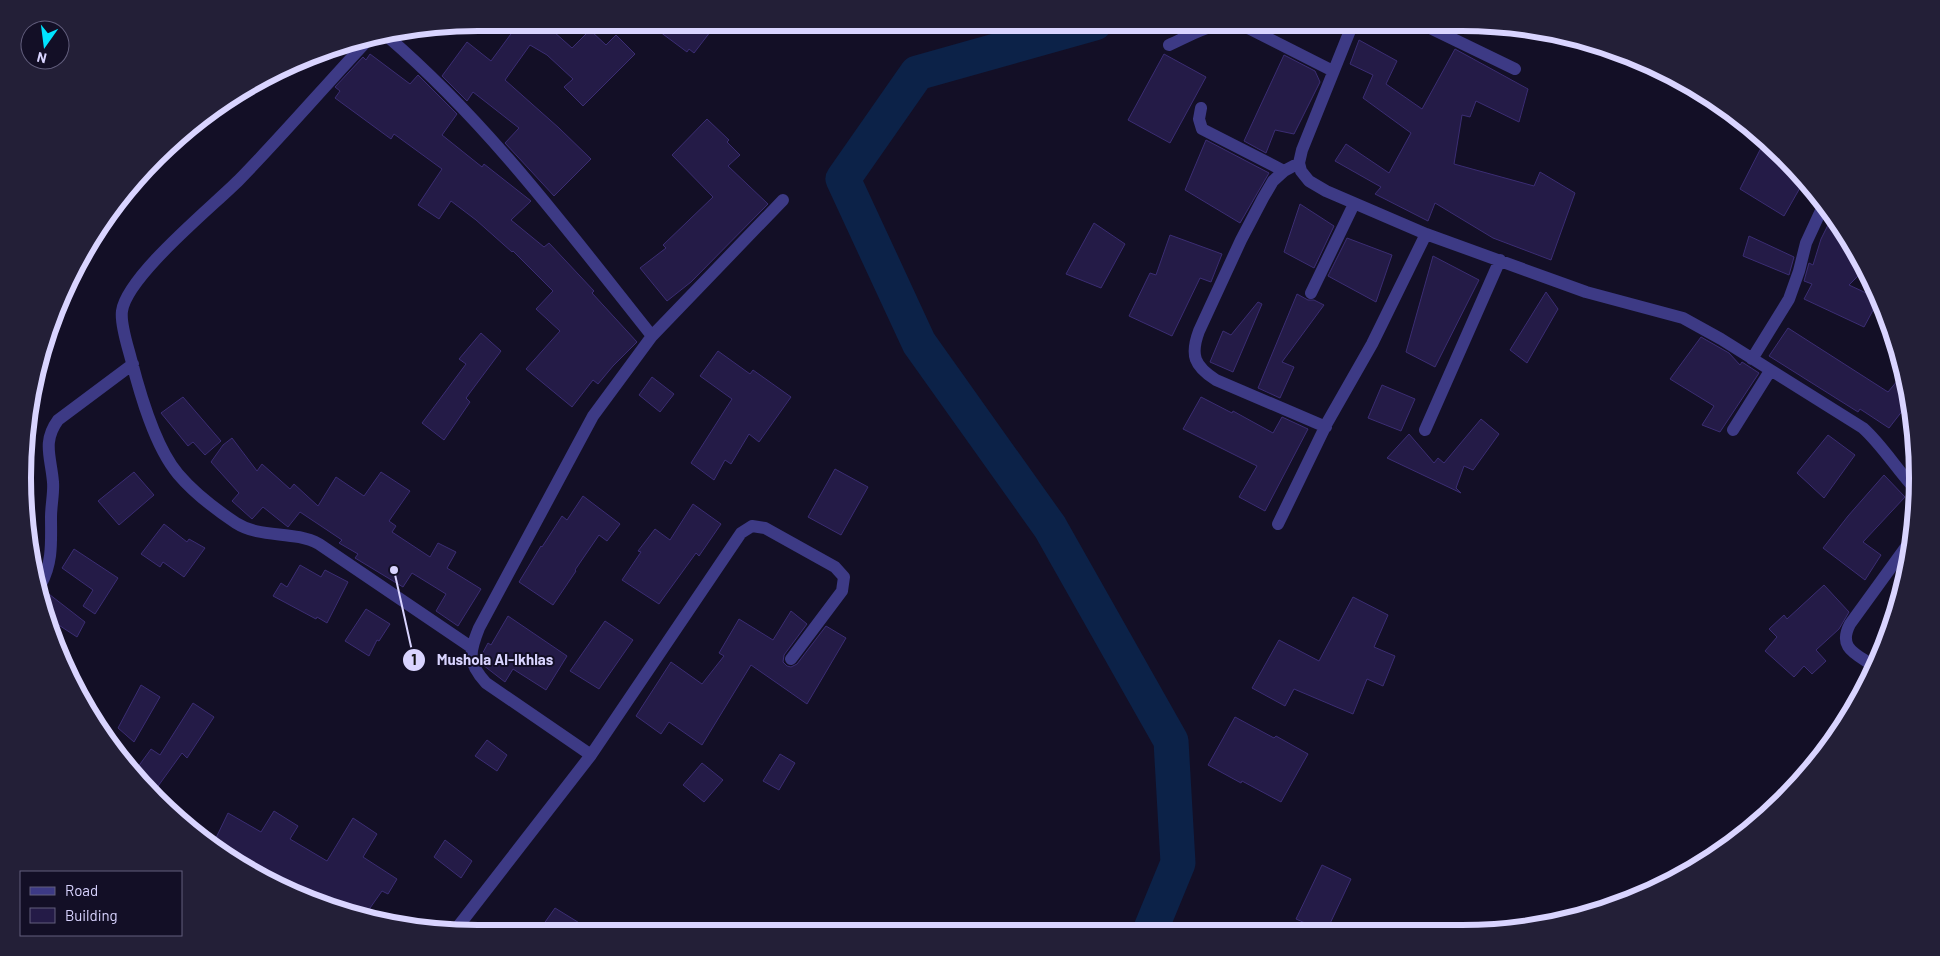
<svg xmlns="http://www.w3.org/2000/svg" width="1940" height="956" font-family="Barlow,sans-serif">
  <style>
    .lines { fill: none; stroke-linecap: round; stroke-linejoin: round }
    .river { stroke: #0c2248; stroke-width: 35 }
    .building { fill: #241b47; stroke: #3b2d73 }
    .street { stroke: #3d3a85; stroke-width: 12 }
    .rim { fill: none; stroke: #d9d4ff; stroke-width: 6 }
    .leader { fill: none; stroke: #d9d4ff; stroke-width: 2 }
    .callout-dot { fill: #d9d4ff; stroke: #130f26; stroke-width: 2 }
    .mark-label { font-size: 15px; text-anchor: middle; font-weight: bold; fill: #111 }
    .callout-label { font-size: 15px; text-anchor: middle; font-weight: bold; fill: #d9d4ff; stroke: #130f26; stroke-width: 4; stroke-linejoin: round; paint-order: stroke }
  </style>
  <rect width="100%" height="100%" fill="#130f26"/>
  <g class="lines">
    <path class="river" d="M 1095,23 L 917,73 L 843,179 L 919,343 L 1050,527 L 1171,741 L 1178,863 L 1150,931"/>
  </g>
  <path class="building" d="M 519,23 L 544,23 L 572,48 L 590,30 L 606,45 L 616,35 L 635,54 L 583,106 L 564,87 L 573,79 L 547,55 L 530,45 L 505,80 L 559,128 L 591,159 L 554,196 L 505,143 L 519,128 L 473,92 L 467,101 L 442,76 L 467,42 L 491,61 Z
    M 648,23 L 717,23 L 694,53 L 689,49 L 687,52 Z
    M 1359,40 L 1397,61 L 1386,84 L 1422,109 L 1455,49 L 1528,89 L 1519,122 L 1476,101 L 1470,117 L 1462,115 L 1454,164 L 1534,186 L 1540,172 L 1575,193 L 1551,260 L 1493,238 L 1435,203 L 1428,221 L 1375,194 L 1381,187 L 1335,161 L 1346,144 L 1389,173 L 1411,133 L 1363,98 L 1373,75 L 1350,64 Z
    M 370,54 L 410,84 L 418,75 L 457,114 L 442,135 L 482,167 L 484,164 L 531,201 L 511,220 L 544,247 L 549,243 L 594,291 L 592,293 L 637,342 L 613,366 L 598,384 L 593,380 L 572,407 L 526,369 L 560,331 L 536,309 L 553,291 L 513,251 L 512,252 L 476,220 L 451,201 L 439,219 L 418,205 L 442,169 L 394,134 L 391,139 L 335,98 L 340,91 L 335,87 L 363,57 L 366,60 Z
    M 1164,54 L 1206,77 L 1170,143 L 1128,120 Z
    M 1284,55 L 1315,71 L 1320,82 L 1294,134 L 1275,130 L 1266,153 L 1244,141 Z
    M 707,119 L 729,140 L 727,142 L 740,155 L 728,166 L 768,204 L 691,282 L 667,301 L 640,268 L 666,248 L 663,245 L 713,197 L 672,155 Z
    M 1206,140 L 1269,173 L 1240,223 L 1185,190 Z
    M 1762,146 L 1780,154 L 1805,179 L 1784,216 L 1740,189 Z
    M 1300,204 L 1334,226 L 1314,268 L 1284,252 Z
    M 1832,217 L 1856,250 L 1865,269 L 1849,285 L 1879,299 L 1864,327 L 1804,299 L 1812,284 L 1804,281 L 1809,263 L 1813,265 L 1821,239 Z
    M 1094,223 L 1125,244 L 1101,288 L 1066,274 Z
    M 1170,235 L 1222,254 L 1211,282 L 1200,278 L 1172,336 L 1129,316 L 1150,273 L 1156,275 Z
    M 1749,236 L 1794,257 L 1789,275 L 1743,256 Z
    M 1347,238 L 1392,255 L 1376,302 L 1328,276 Z
    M 1433,256 L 1479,280 L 1435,367 L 1406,352 Z
    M 1546,292 L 1558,309 L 1527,363 L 1510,350 Z
    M 1297,294 L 1308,300 L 1314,300 L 1324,305 L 1282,362 L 1294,367 L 1280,398 L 1258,388 Z
    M 1258,302 L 1262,304 L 1233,372 L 1210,362 L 1223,331 L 1231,335 Z
    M 1788,328 L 1888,392 L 1903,374 L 1910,401 L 1889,428 L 1860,409 L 1858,412 L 1769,356 Z
    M 481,333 L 501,351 L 466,398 L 470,402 L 444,440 L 422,423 L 466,364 L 459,359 Z
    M 1701,337 L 1729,353 L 1740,365 L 1742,362 L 1759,373 L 1720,432 L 1702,425 L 1714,406 L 1670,379 Z
    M 718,351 L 750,374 L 753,370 L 791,397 L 759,442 L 749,434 L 731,464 L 725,460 L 714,480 L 691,463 L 732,399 L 700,376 Z
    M 652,377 L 674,394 L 660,412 L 639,395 Z
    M 1382,385 L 1415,399 L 1401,431 L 1368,418 Z
    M 183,397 L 221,441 L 205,455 L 193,442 L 188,446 L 161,413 Z
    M 1201,397 L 1232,413 L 1233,411 L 1273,433 L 1282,417 L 1308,429 L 1265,511 L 1239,497 L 1257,466 L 1183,429 Z
    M 1481,419 L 1499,434 L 1473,470 L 1464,466 L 1456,488 L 1461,493 L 1387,458 L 1409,434 L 1434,463 L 1438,458 L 1444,463 Z
    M 1828,435 L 1855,455 L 1824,498 L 1797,473 Z
    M 232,438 L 257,471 L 262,464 L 290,489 L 294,484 L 318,506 L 336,477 L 364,496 L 381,472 L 410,491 L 389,521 L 396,526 L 392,532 L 430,557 L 438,543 L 456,552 L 447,568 L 481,589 L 458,626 L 436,611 L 446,594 L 412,573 L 403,587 L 355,558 L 358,554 L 339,543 L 342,540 L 300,512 L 288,527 L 263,507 L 252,519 L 232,501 L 239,493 L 211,462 L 223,445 Z
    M 835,469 L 868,487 L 841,535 L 808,517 Z
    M 134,472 L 154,495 L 119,525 L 98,501 Z
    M 1884,475 L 1905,497 L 1863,542 L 1881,555 L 1865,580 L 1823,548 L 1848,516 Z
    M 583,496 L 620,524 L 607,541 L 599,535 L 575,570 L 576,571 L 553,605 L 519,582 L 541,546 L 542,547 L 562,516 L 567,520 Z
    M 693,504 L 721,524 L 699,556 L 696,553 L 659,604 L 622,580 L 641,552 L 638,551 L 655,529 L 670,540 Z
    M 164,524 L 187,542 L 189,539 L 205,548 L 184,577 L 163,562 L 160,567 L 141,554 Z
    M 74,549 L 118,578 L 95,614 L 83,606 L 93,590 L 62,568 Z
    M 300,565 L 321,577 L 325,570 L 348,582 L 327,623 L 317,617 L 316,619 L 273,596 L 281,583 L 287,587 Z
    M 1824,585 L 1849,612 L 1839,629 L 1816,650 L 1826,661 L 1812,674 L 1804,666 L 1794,677 L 1765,651 L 1777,637 L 1769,629 L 1784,615 L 1787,619 Z
    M 45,591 L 85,622 L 77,637 L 51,620 L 43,592 Z
    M 1353,597 L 1388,615 L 1374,647 L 1395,656 L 1383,686 L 1367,679 L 1353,714 L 1294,689 L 1285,706 L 1252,688 L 1279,640 L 1319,661 Z
    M 366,609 L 390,624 L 379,641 L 377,640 L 369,656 L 345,641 Z
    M 791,611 L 807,624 L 784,655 L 783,662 L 787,666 L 791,667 L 797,664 L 826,626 L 846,638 L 807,704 L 751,665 L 702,745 L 669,722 L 661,734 L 636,716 L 671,662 L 702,684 L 724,656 L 719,653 L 739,619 L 773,640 Z
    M 508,616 L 567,656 L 546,690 L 513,669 L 505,682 L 483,665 L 480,658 L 488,643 L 491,645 Z
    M 605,621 L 633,640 L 599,689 L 570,671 Z
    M 141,685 L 160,697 L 134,742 L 118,728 Z
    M 193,703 L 214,717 L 187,758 L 182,753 L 156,789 L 139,777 L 135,771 L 151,749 L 160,755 Z
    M 1235,717 L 1274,738 L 1276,736 L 1308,754 L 1281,802 L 1242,781 L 1241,783 L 1208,765 Z
    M 487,740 L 507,755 L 497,771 L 475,756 Z
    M 780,754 L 795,763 L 779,790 L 763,781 Z
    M 702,763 L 723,780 L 704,802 L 683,785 Z
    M 274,811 L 298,826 L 290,839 L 327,861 L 353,818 L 377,834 L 363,857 L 397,879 L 388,894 L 382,891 L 363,918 L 360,918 L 325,895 L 321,903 L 277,887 L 269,881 L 270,879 L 214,842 L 228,813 L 261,832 Z
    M 445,840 L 472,861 L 461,878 L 434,857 Z
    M 1322,865 L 1351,879 L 1327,930 L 1321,930 L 1296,919 Z
    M 555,908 L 594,932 L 538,932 Z"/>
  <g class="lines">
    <path class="street" d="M 624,23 L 640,23
      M 1353,23 L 1302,150 L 1299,163 L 1301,171 L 1309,181 L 1326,191 L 1426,234 L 1586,292 L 1683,318 L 1721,339 L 1863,428 C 1883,446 1897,470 1916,490
      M 1420,23 L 1515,69
      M 388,37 C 489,124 569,232 652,336
      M 367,41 C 324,87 283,135 239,180 C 212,207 127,276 122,311 C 120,324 128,347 131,359 C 140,394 155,447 178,474 C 194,493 215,509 236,523 C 261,539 293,530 319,544 L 471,647
      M 1169,45 C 1198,32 1218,17 1250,29 L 1333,71
      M 1201,108 L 1199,119 L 1202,129 L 1284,171
      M 1299,163 L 1284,171 L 1273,181 L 1263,198 L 1241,240 L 1199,331 C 1190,355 1194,366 1216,380 L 1326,427
      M 1311,293 L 1354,204
      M 1752,359 L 1789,299 L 1799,271 L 1806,243 L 1824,204
      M 1425,430 L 1500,260
      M 1733,430 L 1770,371
      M 1278,524 L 1327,423 L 1372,344 L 1426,234
      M 41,584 C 53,562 51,541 51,517 C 51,505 54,493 53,482 C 51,457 42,442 58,420 L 133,364
      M 1875,667 C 1857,654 1837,649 1850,624 L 1911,540
      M 591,755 L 741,533 L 752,526 L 765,528 L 835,567 L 844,577 L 842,591 L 791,659
      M 453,933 L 591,755 L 486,683 C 467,662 469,653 479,628 L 593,416 L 652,336 L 783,200"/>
  </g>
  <path d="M0 0H1940V956H0ZM478 31H1462A447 447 0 0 1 1909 478V478A447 447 0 0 1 1462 925H478A447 447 0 0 1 31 478V478A447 447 0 0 1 478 31Z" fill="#231f37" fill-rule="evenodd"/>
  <path class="rim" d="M478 31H1462A447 447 0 0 1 1909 478V478A447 447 0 0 1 1462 925H478A447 447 0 0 1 31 478V478A447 447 0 0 1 478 31Z"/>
  <path class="leader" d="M394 570L414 660"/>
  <g class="callout-dot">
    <circle cx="394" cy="570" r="5"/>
    <circle cx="414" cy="660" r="12"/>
  </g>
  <g class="mark-label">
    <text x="414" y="665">1</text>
  </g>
  <g class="callout-label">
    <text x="495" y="665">Mushola Al-Ikhlas</text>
  </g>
  <rect x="20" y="871" width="162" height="65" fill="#130f26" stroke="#625e7d"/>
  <rect x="30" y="887" width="25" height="8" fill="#3d3a85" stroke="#625e7d"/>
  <text x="65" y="896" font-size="15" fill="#d9d4ff">Road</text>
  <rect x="30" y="908" width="25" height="15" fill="#241b47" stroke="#625e7d"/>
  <text x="65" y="921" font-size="15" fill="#d9d4ff">Building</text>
  <g transform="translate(45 45) rotate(194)"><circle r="24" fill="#130f26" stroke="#625e7d"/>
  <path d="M0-4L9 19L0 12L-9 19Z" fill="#00e5ff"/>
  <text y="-8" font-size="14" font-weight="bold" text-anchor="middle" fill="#d9d4ff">N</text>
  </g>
</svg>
